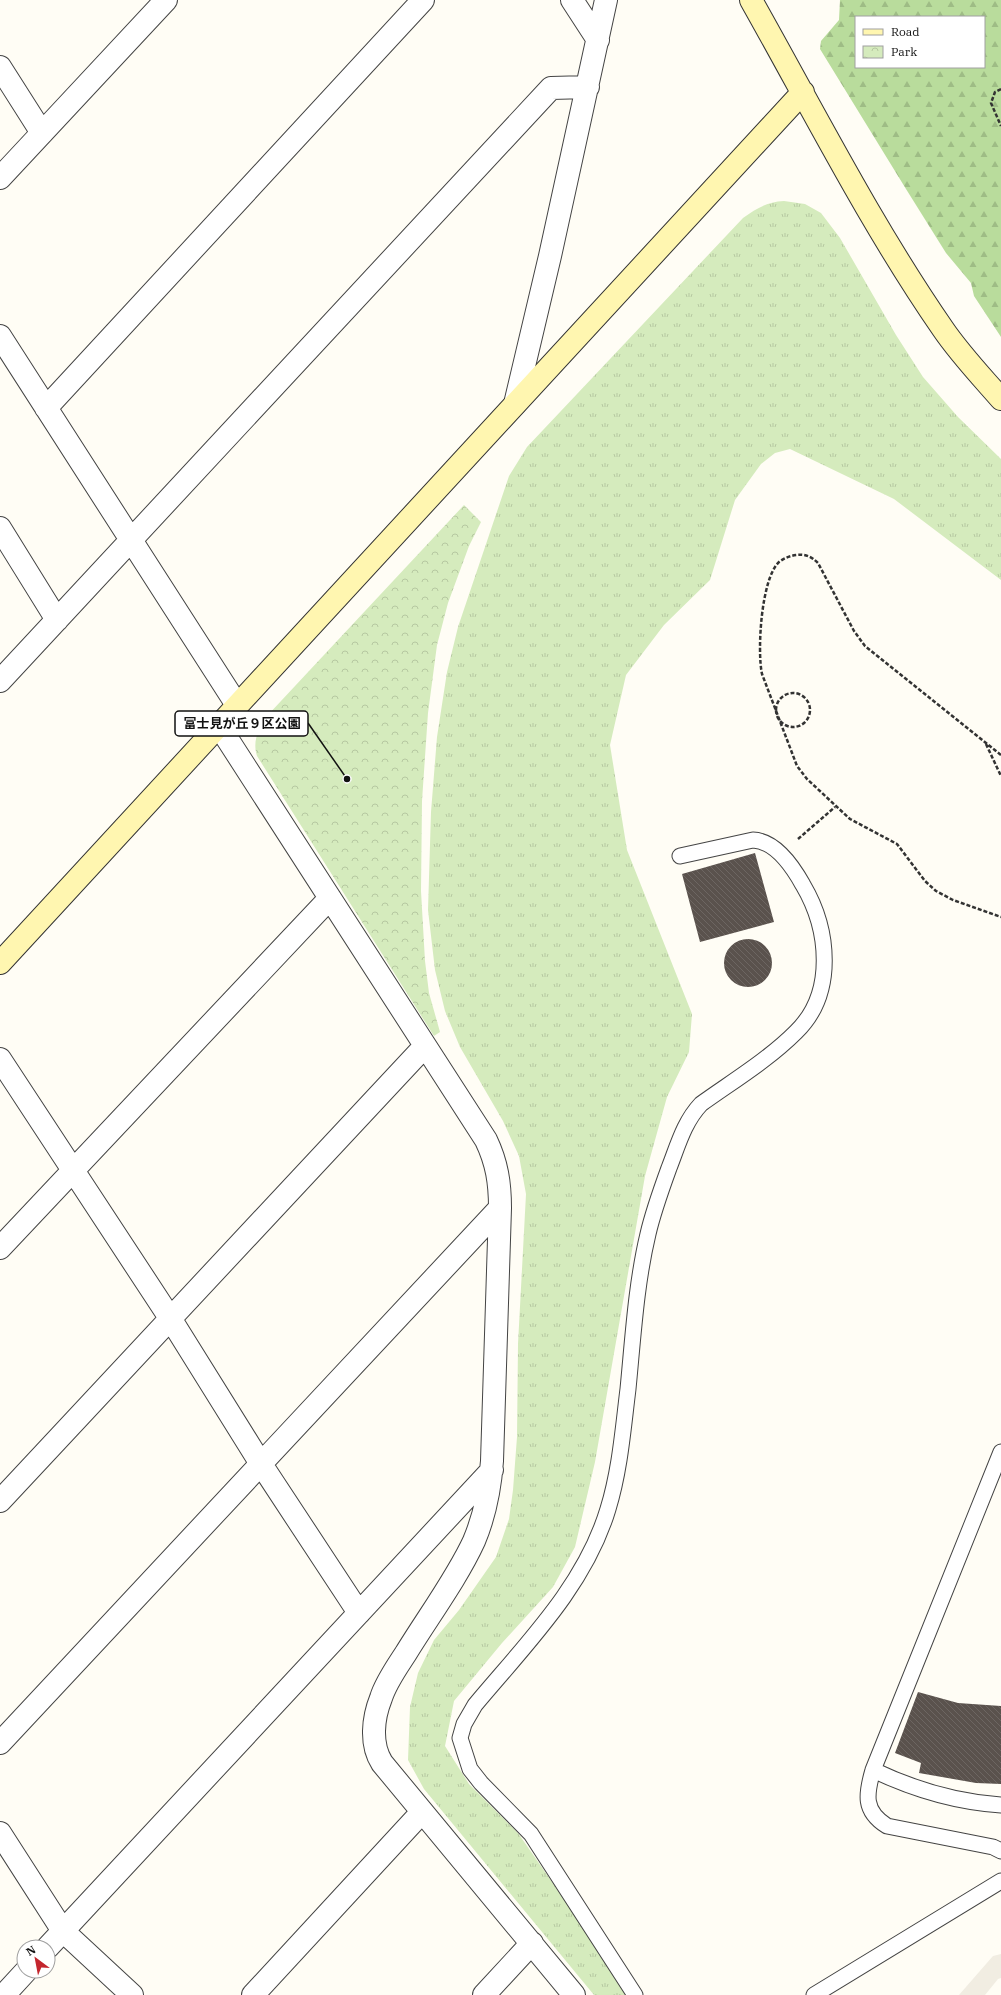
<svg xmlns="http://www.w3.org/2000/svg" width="1001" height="1995" font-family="'IBM Plex Serif','Noto Sans JP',serif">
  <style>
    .grass { fill: url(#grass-tufts) }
    .forest { fill: url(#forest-firs); fill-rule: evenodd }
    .park { fill: url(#park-crowns) }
    .plaza { fill: #f1ede2 }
    .building { fill: url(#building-back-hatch) }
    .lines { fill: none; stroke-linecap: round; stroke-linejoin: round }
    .lane-casing { stroke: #444; stroke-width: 17 }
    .street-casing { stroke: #444; stroke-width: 24 }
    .secondary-casing { stroke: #333; stroke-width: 24 }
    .path { stroke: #333; stroke-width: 2.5; stroke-dasharray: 4 2; stroke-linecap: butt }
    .lane { stroke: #fff; stroke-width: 15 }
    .street { stroke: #fff; stroke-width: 22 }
    .secondary { stroke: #fff6b0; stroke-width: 22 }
    .leader { fill: none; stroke: #111; stroke-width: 1.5 }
    .callout-dot { fill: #111; stroke: #fff; stroke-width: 1.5 }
    .callout { fill: #fff; stroke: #111; stroke-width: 1.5 }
    .callout-label { font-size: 13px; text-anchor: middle; font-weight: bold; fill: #111 }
  </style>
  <defs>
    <pattern id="grass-tufts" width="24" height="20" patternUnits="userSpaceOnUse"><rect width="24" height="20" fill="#d5ebbd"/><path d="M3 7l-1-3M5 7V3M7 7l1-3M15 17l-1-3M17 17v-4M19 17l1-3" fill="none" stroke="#b6c8a1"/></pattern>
    <pattern id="forest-firs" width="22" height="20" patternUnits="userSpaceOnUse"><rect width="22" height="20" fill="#b9dc9c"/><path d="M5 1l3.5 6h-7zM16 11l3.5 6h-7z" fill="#9ebc85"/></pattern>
    <pattern id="park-crowns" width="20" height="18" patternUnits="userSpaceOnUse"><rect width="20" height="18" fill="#d5ebbd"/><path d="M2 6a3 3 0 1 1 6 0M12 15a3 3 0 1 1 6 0" fill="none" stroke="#b6c8a1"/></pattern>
    <pattern id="building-back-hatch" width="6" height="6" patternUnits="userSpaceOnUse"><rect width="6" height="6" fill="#5a524d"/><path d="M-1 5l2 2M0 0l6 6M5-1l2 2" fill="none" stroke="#6d6662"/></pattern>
  </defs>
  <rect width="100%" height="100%" fill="#fffdf5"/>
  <path class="grass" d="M 784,201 L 805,204 L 821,213 L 840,238 L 896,335 L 923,377 L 958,417 L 1001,459 L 1001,580 L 894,499 L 790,449 L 775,453 L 761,464 L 735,500 L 710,580 L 664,625 L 626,675 L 610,745 L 627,850 L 692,1014 L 689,1052 L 667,1097 L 645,1176 L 595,1462 L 575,1547 L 553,1587 L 502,1643 L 454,1701 L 445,1746 L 469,1784 L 518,1833 L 618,1977 L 628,1995 L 594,1995 L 424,1789 L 408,1760 L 410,1707 L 418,1673 L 434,1640 L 459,1610 L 496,1557 L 509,1519 L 513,1490 L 517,1437 L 518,1344 L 526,1194 L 519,1156 L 503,1121 L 460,1047 L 445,1011 L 435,970 L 428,910 L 431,812 L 437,737 L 447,672 L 458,627 L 509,476 L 527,447 L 743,218 C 757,208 767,202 784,201 Z"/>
  <path class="forest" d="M 840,0 L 1001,0 L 1001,337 L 974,296 L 971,283 L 946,253 L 906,189 L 820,49 L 821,41 L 839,20 ZM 856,17 L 984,17 L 984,67 L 856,67 Z"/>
  <path class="park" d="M 464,505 L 481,522 L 469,546 L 448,603 L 437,645 L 428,713 L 422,801 L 421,891 L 425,961 L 429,993 L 440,1032 L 434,1036 L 257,756 C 252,740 259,729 267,716 Z"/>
  <path class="plaza" d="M 1001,1954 L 1001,1978 L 998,1979 L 985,1995 L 959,1995 L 993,1956 Z"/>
  <path class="building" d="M 755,853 L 774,922 L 700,942 L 682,874 Z
    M724 963a24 24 0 1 1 48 0a24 24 0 1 1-48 0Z
    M 918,1692 L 958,1703 L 1001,1706 L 1001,1784 L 976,1783 L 919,1773 L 921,1763 L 895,1753 Z"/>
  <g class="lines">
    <g class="lane-casing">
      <path id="lane" d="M 1001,1452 L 873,1770 C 866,1794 863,1811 887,1826 L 993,1847 L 1001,1851
        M 873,1770 C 915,1790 955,1802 1001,1805
        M 635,1995 L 531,1834 L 481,1783 L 470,1769 L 460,1738 L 464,1724 L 475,1705 C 525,1645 585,1586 608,1509 C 620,1470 623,1429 628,1389 C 633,1338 636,1284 648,1234 C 653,1212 661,1190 669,1168 C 678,1145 684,1122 701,1104 C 733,1081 768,1060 796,1032 C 836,993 829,929 803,885 C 793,867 776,841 753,840 L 680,856
        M 814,1995 L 1001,1881"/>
    </g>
    <g class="street-casing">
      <path id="street" d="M 572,0 L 598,40
        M 0,67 L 42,133
        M 0,178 L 166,0
        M 0,336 L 237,705
        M 515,404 L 550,256 L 606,0
        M 46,408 L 423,0
        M 0,528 L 57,620
        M 0,681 L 551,88 L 588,87
        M 219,726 L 486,1140 C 497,1163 500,1183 500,1208 L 492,1461 C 490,1489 485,1515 474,1541 C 457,1578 428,1617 406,1653 C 397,1667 386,1682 381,1698 C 373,1718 370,1744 382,1763 L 574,1995
        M 0,1059 L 170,1318 L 261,1464 L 359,1613
        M 0,1248 L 330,898
        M 0,1501 L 425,1046
        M 0,1743 L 500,1208
        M 0,1833 L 63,1931 L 132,1995
        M 48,1947 L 492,1470
        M 4,1995 L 26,1971
        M 253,1995 L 422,1812
        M 484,1995 L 532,1943"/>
    </g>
    <g class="secondary-casing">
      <path id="secondary" d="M 751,0 C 813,110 871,225 943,329 C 960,354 981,376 1001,399
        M 0,963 L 803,92"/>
    </g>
    <path class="path" d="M 1001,89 L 995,92 L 991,103 L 1001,126
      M776 710a17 17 0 1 1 34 0a17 17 0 1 1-34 0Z
      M 986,744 L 1001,776
      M 1001,755 L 865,646 L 854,631 L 818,563 C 811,556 805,554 796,555 C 790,556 784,558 779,562 C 761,579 757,651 762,674 L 797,766 L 807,779 L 850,819 L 897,844 L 925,881 L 936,891 L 953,900 L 1001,917
      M 798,839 L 835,807"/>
    <use href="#lane" class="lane"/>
    <use href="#street" class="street"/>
    <use href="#secondary" class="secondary"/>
  </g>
  <path class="leader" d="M347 779L308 723"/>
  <circle class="callout-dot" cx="347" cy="779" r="4"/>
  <rect class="callout" x="175" y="711" width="133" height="25" rx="4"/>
  <g class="callout-label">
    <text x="242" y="728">富士見が丘９区公園</text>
  </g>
  <rect x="855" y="16" width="130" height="52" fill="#ffffff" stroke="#a0a0a0"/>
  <rect x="863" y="29" width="20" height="6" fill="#fff6b0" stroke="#a0a0a0"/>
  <text x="891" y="36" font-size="12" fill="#111111">Road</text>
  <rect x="863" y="46" width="20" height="12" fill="url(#park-crowns)" stroke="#a0a0a0"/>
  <text x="891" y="56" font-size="12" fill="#111111">Park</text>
  <g transform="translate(36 1959) rotate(328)"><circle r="19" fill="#ffffff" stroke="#a0a0a0"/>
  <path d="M0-3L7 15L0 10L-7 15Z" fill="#c4262e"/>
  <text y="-6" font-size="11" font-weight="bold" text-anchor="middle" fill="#111111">N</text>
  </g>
</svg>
